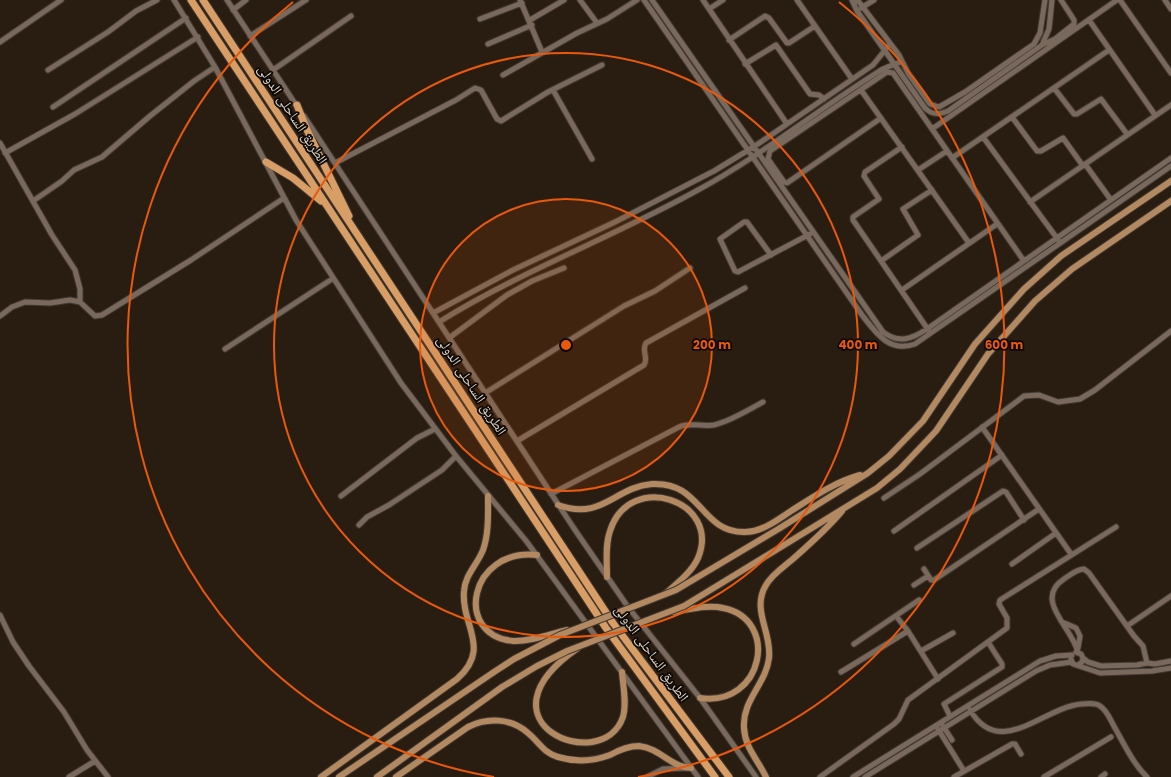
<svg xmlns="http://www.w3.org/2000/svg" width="1171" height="777" font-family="Poppins,'Noto Naskh Arabic',sans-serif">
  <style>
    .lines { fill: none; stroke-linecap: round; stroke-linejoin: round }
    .minor-casing { stroke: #423832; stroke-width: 7 }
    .major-casing { stroke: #423832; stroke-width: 8 }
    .highway-casing { stroke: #423832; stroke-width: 9 }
    .minor { stroke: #78695c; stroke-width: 5 }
    .major { stroke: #b28961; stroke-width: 6 }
    .highway { stroke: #d89e65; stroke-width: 7 }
    .major-bridge-casing { stroke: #423832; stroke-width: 8; stroke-linecap: butt }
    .major-bridge { stroke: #b28961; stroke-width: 6 }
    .ring { fill: none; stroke: #e8590c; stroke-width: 2 }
    .labels { text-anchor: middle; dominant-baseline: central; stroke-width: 3.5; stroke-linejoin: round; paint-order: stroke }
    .street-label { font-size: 14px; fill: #dcd4cc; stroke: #0d0804 }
    .centre { fill: #e8590c; stroke: #0d0804; stroke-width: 2 }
    .ring-label { font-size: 12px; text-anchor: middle; font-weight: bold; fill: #e8590c; stroke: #0d0804; stroke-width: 3.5; stroke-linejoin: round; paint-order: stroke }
  </style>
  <rect width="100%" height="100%" fill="#291d11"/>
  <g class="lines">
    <g class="minor-casing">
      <path id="minor" d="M 174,0 L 215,67 L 296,220 L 401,383 L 456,456 L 527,542 L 698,777
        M 227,0 L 298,108
        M 520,0 L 542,52
        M 580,0 L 597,23
        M 644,0 L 862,315 C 876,333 889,353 915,344 L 1171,166
        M 652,0 L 883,332 C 899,344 912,339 927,329 L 1171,158
        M 703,0 L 787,124
        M 797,0 L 852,79
        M 852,0 L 857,11 L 925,108 C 932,115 939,115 948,111 L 1042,45 L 1049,29 L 1052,0
        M 855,0 L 859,2 L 899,55 L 908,73 L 930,104 L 939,107 L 965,92 L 1034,44 L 1040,33 L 1045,0
        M 1120,0 L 1171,73
        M 1165,0 L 1171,9
        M 861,8 L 874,0
        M 709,9 L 723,0
        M 233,10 L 246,0
        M 480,19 L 522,3
        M 530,20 L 564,0
        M 1089,20 L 1155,115
        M 250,36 L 306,0
        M 729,40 L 765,16 L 769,18 L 787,43 L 789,43 L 815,26
        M 0,42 L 61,0
        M 488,44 L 532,25
        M 1042,45 L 1055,39 L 1074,24 L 1074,20 L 1061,0
        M 745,64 L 776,45 L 810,94 L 819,95 L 824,99
        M 48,70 L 108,32 L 136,11 L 157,0
        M 273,70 L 351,16
        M 503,75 L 577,33 L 607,19 L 637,0
        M 1054,88 L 1074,114 L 1077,114 L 1101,99 L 1127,134
        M 553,90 L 592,159
        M 861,90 L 969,243
        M 53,107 L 186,18
        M 304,116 L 573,527 L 628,607 L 700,698 L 756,777
        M 1012,117 L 1037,151 L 1041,151 L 1063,138 L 1083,166
        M 881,118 L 787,183 L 784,182 L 768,159 L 770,151 L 887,72 L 893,73 L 1024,261
        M 932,129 L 1117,0
        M 983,137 L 1059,241
        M 0,143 L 52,235 L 75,270 L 80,289 L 80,302
        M 902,147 L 865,172 L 864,176 L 879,199 L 853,217 L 853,220 L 929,331
        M 5,153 L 75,114 L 198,37
        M 952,158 L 1109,50
        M 335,163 L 456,100 L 475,88 L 481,90 L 497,119 L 501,121 L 548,92 L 602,65
        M 1085,164 L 1111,200
        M 918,170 L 947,151
        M 33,201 L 62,181 L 74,170 L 102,157 L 150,116 L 194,81 L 215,67
        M 1030,202 L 1171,105
        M 771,255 L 747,222 L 744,222 L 720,239 L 735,271 L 738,272 L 810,234
        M 881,261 L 918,235 L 903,209 L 932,190
        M 902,290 L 997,224
        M 433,313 L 513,270 L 615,222 L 714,171 L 755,146 L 873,65 L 890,44
        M 0,316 L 12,307 L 25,302 L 50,303 L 70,300 L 80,302 L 95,316 L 102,315 L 191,260 L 284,198
        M 439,322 C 521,271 613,237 698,190 C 761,156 817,110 878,72 C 885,67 895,65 902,61
        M 449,338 L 507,295 L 532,281 L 564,268
        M 225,349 L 332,279
        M 485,393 L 624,306 L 655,291 L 690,268
        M 982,427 L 1071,554
        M 517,441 L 644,365 C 649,358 641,351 646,343 L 745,288
        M 551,494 L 679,427 C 691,422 702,427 714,425 C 731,421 748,410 763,402
        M 341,496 L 417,438 L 435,429
        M 884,498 L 920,474 L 1024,396 L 1039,395 L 1058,402 L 1080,399 L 1095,390 L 1171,331
        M 359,525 L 367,517 L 389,505 L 442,470 L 456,456
        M 894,531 L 1002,455
        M 917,548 L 1003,491 L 1006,492 L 1024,520
        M 1012,564 L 1056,533
        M 924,569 L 931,580 L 934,580 L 1039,509
        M 914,585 L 928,576
        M 0,615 L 13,642 L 29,666 L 64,712 L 87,750 L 108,777
        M 896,616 L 908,631 L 938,679
        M 1062,622 L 1076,628 L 1080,636 L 1078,648
        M 1127,626 L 1171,596
        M 854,644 L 919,600
        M 921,651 L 953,633
        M 1076,652 L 1081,654 L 1083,658 L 1082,662 L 1078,665
        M 1078,653 C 1074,629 1032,600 1064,579 C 1070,575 1077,569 1084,569 L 1089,573 L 1134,636 L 1143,646 L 1147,663
        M 1083,658 L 1088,662 L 1101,666 L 1137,665 L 1147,663 L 1155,664 L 1171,661
        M 1071,659 L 1073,664 L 1100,673 L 1152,671 L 1171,668
        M 841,672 L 908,631
        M 970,710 C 1000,760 1042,708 1081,704 C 1087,704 1094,702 1100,706 C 1107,710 1111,721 1115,728 C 1124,744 1134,765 1147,777
        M 950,716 L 944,704 L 1002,667 L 1002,664 L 988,642
        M 943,726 L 952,740
        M 938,729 L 964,771
        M 69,777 L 95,761
        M 647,777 L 663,769 L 688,768
        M 820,777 L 894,724 L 899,719 L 908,700 L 1007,628 L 1007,618 L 999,604 L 1000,600 L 1116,527
        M 853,777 L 1040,661 L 1056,656 L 1072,655
        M 865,777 L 1036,671 L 1050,665 L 1072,662
        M 954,777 L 1012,744 L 1015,744 L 1021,754
        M 1044,777 L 1111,737
        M 1101,777 L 1105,774"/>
    </g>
    <g class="major-casing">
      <path id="major" d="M 558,505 C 603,521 614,487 652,484 C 702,481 700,533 745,532 C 762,532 777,520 791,511 C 813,497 835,482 860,475
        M 780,528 L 868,473 L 889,456 L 923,421 L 975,344 L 1024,289 L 1061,256 L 1171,181
        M 789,542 L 877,488 L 900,469 L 936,431 L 988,354 L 1035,301 L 1072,269 L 1171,201
        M 537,555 C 469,548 453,635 513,641 C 530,642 550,634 567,630
        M 607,577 C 607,562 605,545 610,531 C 629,470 722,500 698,558 C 692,572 676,584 665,594
        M 672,612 C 688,610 707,604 723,608 C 780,619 764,707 700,698
        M 578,648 C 470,722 602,777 623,717 C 627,703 623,686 622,672
        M 321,777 L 457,679 C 492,648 461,626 464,591 C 465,575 477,565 483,550 C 489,533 488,513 488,496
        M 339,777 L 494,672
        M 377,777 L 502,687
        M 396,777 L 468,727 C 487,717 511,718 528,733 C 539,742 544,753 558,757 C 575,762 594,761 610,755 C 619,750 628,746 639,746 C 660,748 670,767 691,768
        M 766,777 C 758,760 745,748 744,728 C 742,700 766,684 769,658 C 772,632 751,610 766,585 C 772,574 785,566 794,558 C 811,543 828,528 842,511"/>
    </g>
    <g class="highway-casing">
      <path id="highway" d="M 191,0 L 606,628 L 715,777
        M 203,0 L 613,623 L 729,777
        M 297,105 L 307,130 L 349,216
        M 266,162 L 293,178 L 321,201"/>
    </g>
    <use href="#minor" class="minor"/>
    <use href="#major" class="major"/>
    <use href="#highway" class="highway"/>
    <g class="major-bridge-casing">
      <path id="major-bridge" d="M 494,672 L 514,659 L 560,635 L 676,590 L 780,528
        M 502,687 L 537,666 L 567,651 L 684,606 L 789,542"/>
    </g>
    <use href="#major-bridge" class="major-bridge"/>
  </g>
  <circle cx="566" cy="345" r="146" fill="#e8590c" fill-opacity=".12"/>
  <g class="ring">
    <circle cx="566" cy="345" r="146"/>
    <circle cx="566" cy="345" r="292"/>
    <path d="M494 777A438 438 0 0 1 293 2M839 2A438 438 0 0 1 638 777"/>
  </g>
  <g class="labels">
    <g class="street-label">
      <text transform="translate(293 114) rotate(57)">الطريق الساحلى الدولى</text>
      <text transform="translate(472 385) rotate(57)">الطريق الساحلى الدولى</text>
      <text transform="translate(652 653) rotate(54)">الطريق الساحلى الدولى</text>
    </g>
  </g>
  <circle cx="566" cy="345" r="6" class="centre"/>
  <g class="ring-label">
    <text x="712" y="349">200 m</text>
    <text x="858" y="349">400 m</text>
    <text x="1004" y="349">600 m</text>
  </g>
</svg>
